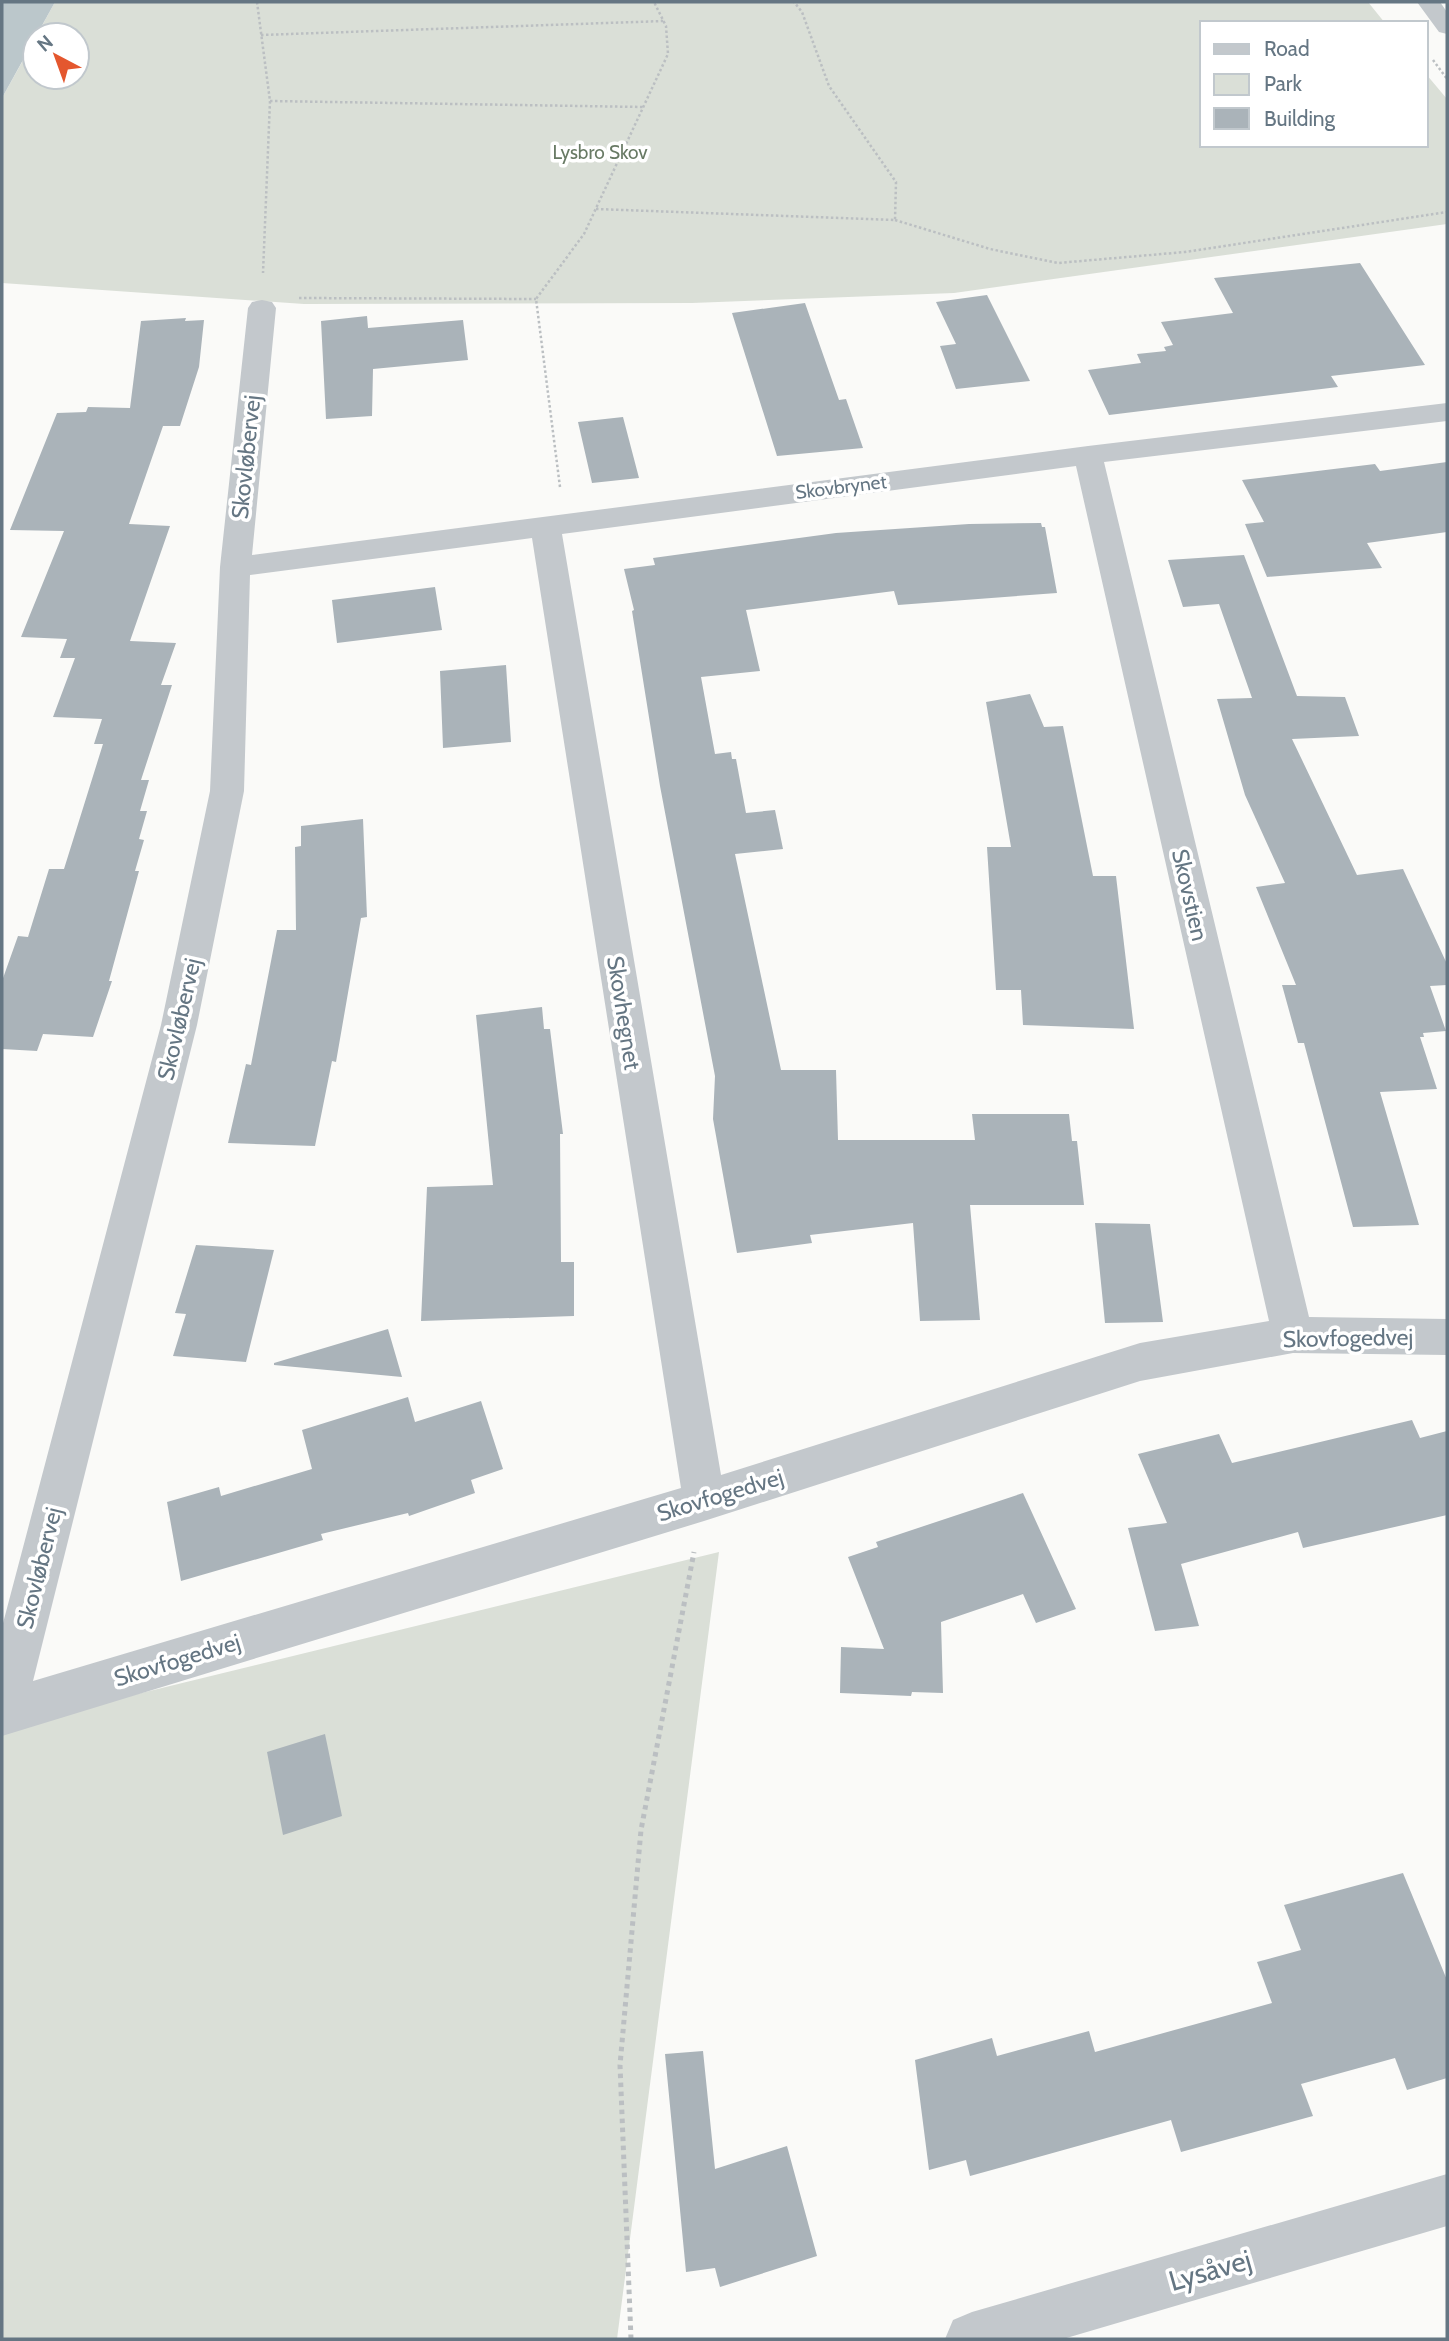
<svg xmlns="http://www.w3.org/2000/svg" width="1449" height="2341" font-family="Cabin,sans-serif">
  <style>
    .green { fill: #dadfd7 }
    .water { fill: #bbc7cb }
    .building { fill: #aab3b9 }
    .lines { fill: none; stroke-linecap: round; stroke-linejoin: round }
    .path-far1 { stroke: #bbbfc2; stroke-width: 2.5; stroke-dasharray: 2.5 2.5; stroke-linecap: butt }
    .path { stroke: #bbbfc2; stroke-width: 5; stroke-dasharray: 4.5 4.5; stroke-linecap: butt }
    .minor { fill: #c3c8cc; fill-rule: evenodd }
    .labels { text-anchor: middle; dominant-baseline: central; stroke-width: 7; stroke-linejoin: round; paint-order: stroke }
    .far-park-label { font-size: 19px; fill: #687a64; stroke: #fff }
    .far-street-label { font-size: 19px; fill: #657683; stroke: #fff }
    .street-label { font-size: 23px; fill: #657683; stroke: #fff }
    .near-street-label { font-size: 28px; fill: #657683; stroke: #fff }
  </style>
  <rect width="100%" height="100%" fill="#fafaf8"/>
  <path class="green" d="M 55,2 L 1368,2 L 1385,23 L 1202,23 L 1202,145 L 1426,145 L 1426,74 L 1447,99 L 1447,224 L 954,293 L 692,303 L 304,304 L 2,283 L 2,98 L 35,39 L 35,77 L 77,77 L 77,35 L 37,35 Z
    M 719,1552 L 617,2339 L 2,2339 L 2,1727 Z"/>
  <path class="water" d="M 2,2 L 55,2 L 2,98 Z"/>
  <path class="building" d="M 1360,263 L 1425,365 L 1331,376 L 1338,387 L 1109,415 L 1088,370 L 1141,363 L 1137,354 L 1166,351 L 1164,347 L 1173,345 L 1161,322 L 1233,313 L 1214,278 Z
    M 987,295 L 1030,381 L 956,389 L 940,346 L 956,344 L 936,302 Z
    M 805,303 L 839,400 L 846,399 L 863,448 L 777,456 L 732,313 Z
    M 367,316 L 368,328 L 463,320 L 468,360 L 373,369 L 372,416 L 326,419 L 321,321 Z
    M 186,318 L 185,321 L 204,320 L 199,367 L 180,426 L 163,426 L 129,524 L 170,526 L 130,641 L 176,643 L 161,685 L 172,685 L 141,780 L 149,780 L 140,811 L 147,811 L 139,839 L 144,840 L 135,871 L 139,871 L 109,981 L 112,981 L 93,1037 L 43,1034 L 37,1051 L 2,1049 L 2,981 L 18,936 L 28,937 L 49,869 L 64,869 L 103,744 L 94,744 L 102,719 L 53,717 L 75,658 L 60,658 L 67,639 L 21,637 L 64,531 L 10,530 L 57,413 L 86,412 L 88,407 L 130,408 L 141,321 Z
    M 623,417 L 639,478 L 592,483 L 578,422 Z
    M 1447,462 L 1447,532 L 1367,543 L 1382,568 L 1267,577 L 1245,524 L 1264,522 L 1242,480 L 1375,464 L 1380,471 Z
    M 1041,523 L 1042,527 L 1045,527 L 1057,593 L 898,605 L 894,591 L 746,610 L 760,671 L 701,677 L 715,754 L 731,752 L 732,759 L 736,759 L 746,813 L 775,810 L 783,849 L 735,854 L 781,1070 L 836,1070 L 838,1140 L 975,1140 L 972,1114 L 1069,1114 L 1072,1141 L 1077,1141 L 1084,1205 L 970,1205 L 980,1320 L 920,1321 L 913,1223 L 810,1235 L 812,1243 L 737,1253 L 713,1119 L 715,1076 L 660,786 L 632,611 L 634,610 L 624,569 L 655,565 L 653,558 L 836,533 L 969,524 Z
    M 1244,555 L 1297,696 L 1345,697 L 1359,736 L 1292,739 L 1357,875 L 1403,869 L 1447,964 L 1447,985 L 1430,986 L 1446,1031 L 1423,1033 L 1424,1037 L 1420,1037 L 1437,1089 L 1380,1092 L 1419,1225 L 1353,1227 L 1304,1043 L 1298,1043 L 1282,985 L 1296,985 L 1256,887 L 1285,883 L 1245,795 L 1217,699 L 1252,698 L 1219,604 L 1183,607 L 1168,560 Z
    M 435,587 L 442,630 L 337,643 L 332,600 Z
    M 506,665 L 511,742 L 443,748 L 440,671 Z
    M 1030,694 L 1044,727 L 1063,726 L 1093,876 L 1116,876 L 1134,1029 L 1023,1025 L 1021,990 L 996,990 L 987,847 L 1011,847 L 986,702 Z
    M 363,819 L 367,917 L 361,918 L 336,1062 L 332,1061 L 315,1146 L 228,1143 L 246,1064 L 251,1065 L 277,930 L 296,930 L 295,847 L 301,846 L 301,826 Z
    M 542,1007 L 544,1029 L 550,1029 L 563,1134 L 560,1134 L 561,1262 L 574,1262 L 574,1316 L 421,1321 L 427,1187 L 493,1185 L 476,1015 Z
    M 1095,1223 L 1150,1224 L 1163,1322 L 1105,1323 Z
    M 196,1245 L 274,1250 L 246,1362 L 173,1356 L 186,1314 L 175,1313 Z
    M 388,1329 L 402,1377 L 274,1365 L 274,1363 Z
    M 408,1397 L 415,1422 L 481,1401 L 503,1469 L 471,1480 L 475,1493 L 409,1516 L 408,1513 L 321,1534 L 323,1540 L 181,1581 L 167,1502 L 219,1487 L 221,1496 L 312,1469 L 302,1430 Z
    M 1412,1420 L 1420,1438 L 1447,1431 L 1447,1515 L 1303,1548 L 1298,1532 L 1181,1564 L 1199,1626 L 1155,1631 L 1128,1528 L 1167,1523 L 1138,1454 L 1219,1434 L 1232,1463 Z
    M 1023,1493 L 1076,1609 L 1036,1623 L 1023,1594 L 941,1622 L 943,1693 L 912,1692 L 911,1696 L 840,1693 L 841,1647 L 884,1649 L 848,1557 L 878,1547 L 876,1542 Z
    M 325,1734 L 342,1816 L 283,1835 L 267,1752 Z
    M 1403,1873 L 1447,1980 L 1447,2078 L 1407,2090 L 1395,2058 L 1301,2084 L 1313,2116 L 1181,2152 L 1171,2120 L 970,2176 L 966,2160 L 929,2170 L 915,2060 L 992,2038 L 997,2056 L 1089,2031 L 1095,2052 L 1272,2003 L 1257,1962 L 1301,1950 L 1284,1905 Z
    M 703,2051 L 715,2169 L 787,2146 L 817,2256 L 720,2287 L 715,2268 L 686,2272 L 665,2054 Z"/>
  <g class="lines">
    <path class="path-far1" d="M 257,2 L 270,101 L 263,273
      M 261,35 L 664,21
      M 1433,60 L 1447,79
      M 270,101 L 643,107
      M 596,209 L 895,220 L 896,182 L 829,86 L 802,12 L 794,2
      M 895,220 L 990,249 L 1058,263 L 1185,252 L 1447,212
      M 299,298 L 536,299
      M 560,487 L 536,299 L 584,234 L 668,54 L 666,26 L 654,2"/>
    <path class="path" d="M 631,2339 L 620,2065 L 641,1830 L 694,1552"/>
    <path class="minor" d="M 1417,2 L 1440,2 L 1447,12 L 1447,34 L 1439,32 Z
      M 262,300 L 272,302 L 276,308 L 252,555 L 1088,446 L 1447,403 L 1447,421 L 1104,462 L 1309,1317 L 1447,1319 L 1447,1355 L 1293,1353 L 1140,1381 L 704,1521 L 2,1736 L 2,1627 L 161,1025 L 210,791 L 220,567 L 248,308 L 252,302 ZM 1076,466 L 1269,1321 L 1140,1343 L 721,1475 L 562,534 ZM 532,538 L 681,1488 L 33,1681 L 197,1025 L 244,791 L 250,575 Z
      M 1447,2174 L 1447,2226 L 1063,2339 L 945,2339 L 953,2320 L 972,2312 Z"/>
  </g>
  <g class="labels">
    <g class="far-park-label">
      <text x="600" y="152">Lysbro Skov</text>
    </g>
    <g class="far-street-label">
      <text transform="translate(841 487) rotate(-7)">Skovbrynet</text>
    </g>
    <g class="street-label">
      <text transform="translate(246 457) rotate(-84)">Skovløbervej</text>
      <text transform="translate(1190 895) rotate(77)">Skovstien</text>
      <text transform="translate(624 1013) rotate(81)">Skovhegnet</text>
      <text transform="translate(179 1019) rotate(-77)">Skovløbervej</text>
      <text transform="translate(1348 1338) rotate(-1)">Skovfogedvej</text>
      <text transform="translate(720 1495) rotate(-17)">Skovfogedvej</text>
      <text transform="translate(39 1568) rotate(-76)">Skovløbervej</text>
      <text transform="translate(177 1660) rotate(-17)">Skovfogedvej</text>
    </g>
    <g class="near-street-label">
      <text transform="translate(1210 2270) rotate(-16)">Lysåvej</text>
    </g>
  </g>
  <rect width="1449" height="2341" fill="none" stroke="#657683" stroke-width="7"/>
  <rect x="1200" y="21" width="228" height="126" fill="#ffffff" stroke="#c1c8cd" stroke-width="2"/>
  <rect x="1214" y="44" width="35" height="10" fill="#c3c8cc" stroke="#c1c8cd" stroke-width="2"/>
  <text x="1264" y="56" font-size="21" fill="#657683">Road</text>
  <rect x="1214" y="74" width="35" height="21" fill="#dadfd7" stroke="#c1c8cd" stroke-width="2"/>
  <text x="1264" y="91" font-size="21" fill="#657683">Park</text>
  <rect x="1214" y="108" width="35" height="21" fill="#aab3b9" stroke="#c1c8cd" stroke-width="2"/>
  <text x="1264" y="126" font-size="21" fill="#657683">Building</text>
  <g transform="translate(56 56) rotate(319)"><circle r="33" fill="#ffffff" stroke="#c1c8cd" stroke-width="2"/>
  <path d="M0-5L12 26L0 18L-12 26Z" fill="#e4572e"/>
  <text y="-10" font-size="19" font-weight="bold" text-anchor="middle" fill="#657683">N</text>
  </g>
</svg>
